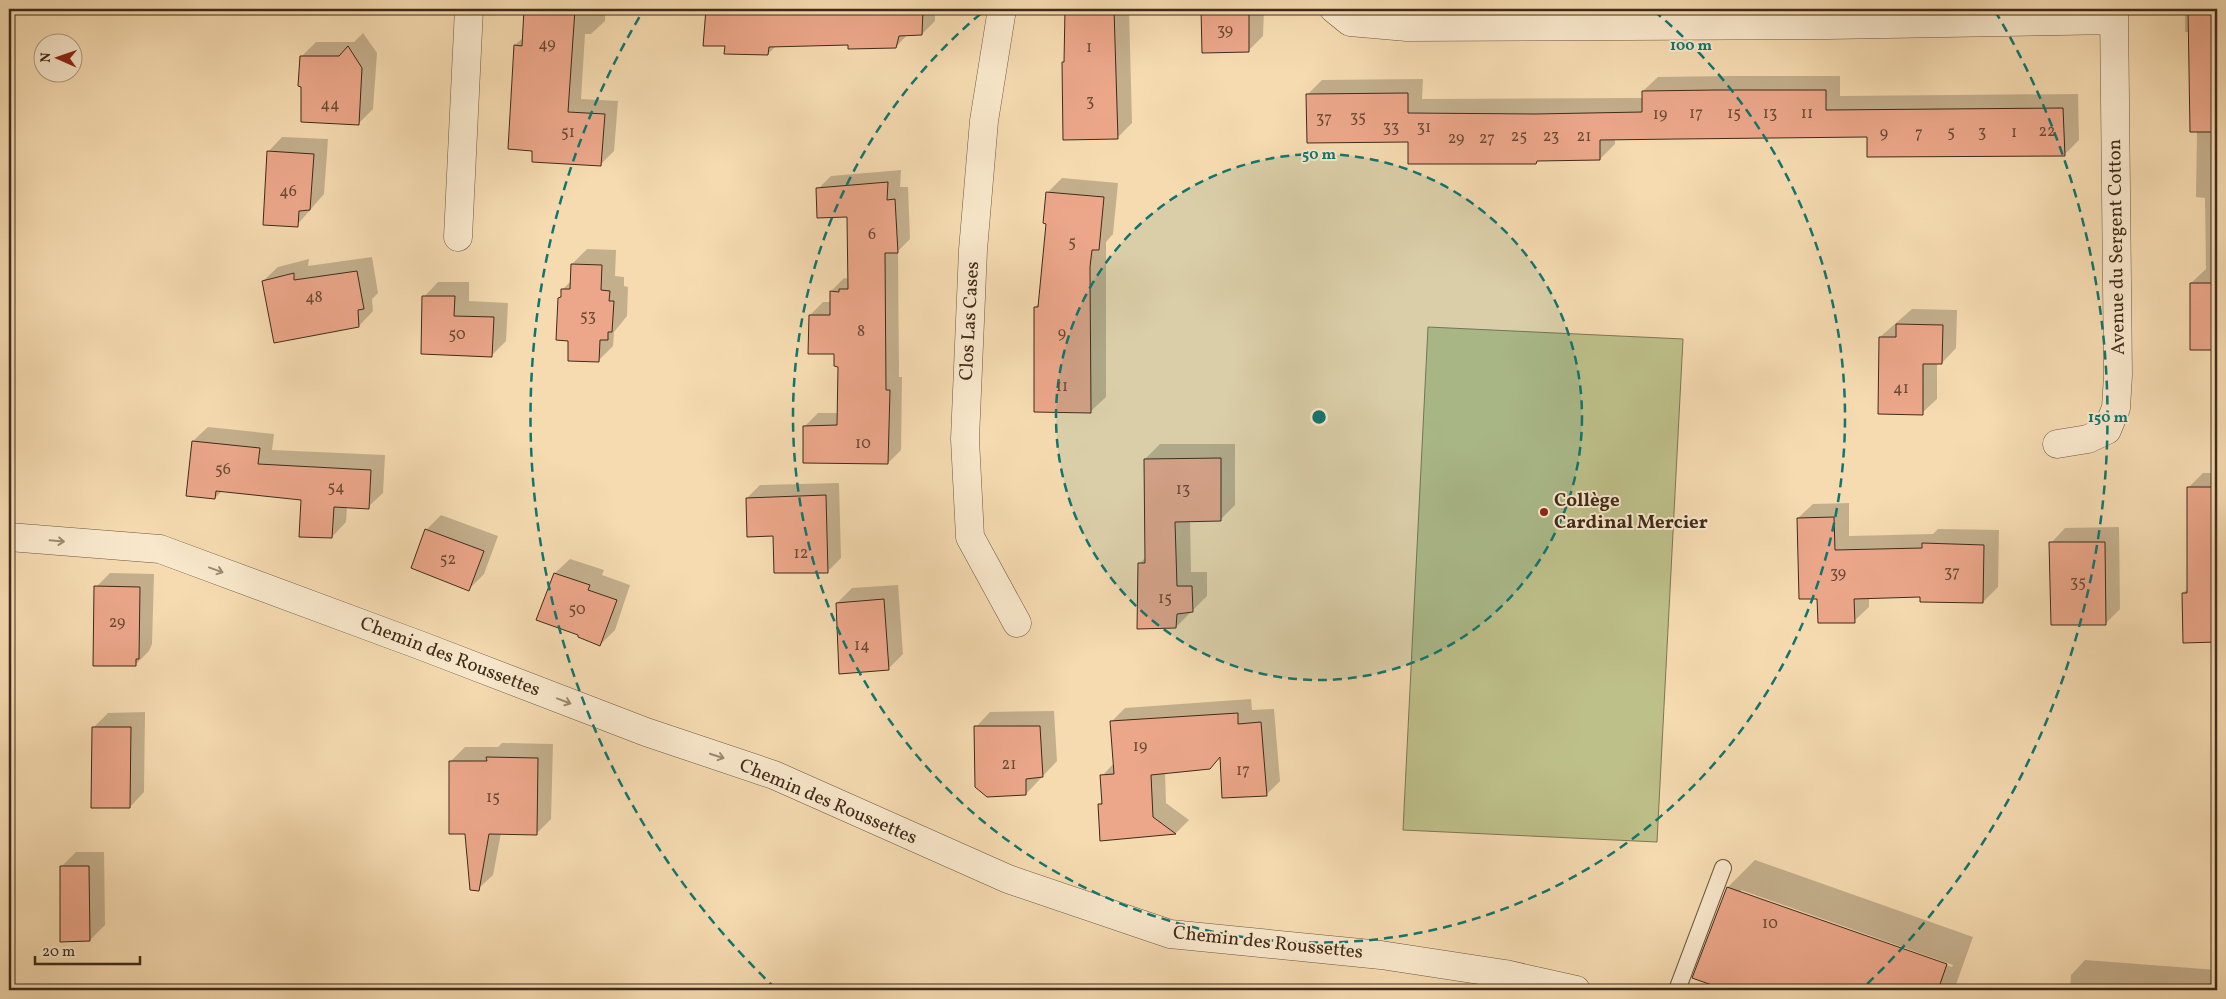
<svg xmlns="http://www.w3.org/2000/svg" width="2226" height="999" font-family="Vollkorn,serif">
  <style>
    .park { fill: #bec08a; stroke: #7e7652 }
    .shadow { fill: #0003; fill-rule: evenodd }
    .building { fill: #eca78a; stroke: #3f2b19 }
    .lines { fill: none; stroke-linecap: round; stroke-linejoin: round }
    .lane-casing { stroke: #6d573f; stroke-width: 18 }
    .street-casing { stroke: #6d573f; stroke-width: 29 }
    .lane { stroke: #f9e8cc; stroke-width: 16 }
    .street { stroke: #f9e8cc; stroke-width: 28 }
    .oneway { stroke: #9c8a72 }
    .ring { fill: none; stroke: #0f766e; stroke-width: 2.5; stroke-dasharray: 9 6 }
    .poi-dot { fill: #8f2418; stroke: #f9e8cc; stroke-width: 2 }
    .labels { text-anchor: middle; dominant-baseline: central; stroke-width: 4; stroke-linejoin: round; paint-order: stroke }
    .number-label { font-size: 16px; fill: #6a4a35 }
    .street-label { font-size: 19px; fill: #3f2b19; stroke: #f9e8cc }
    .poi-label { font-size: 19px; font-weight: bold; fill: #3f2b19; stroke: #f9e8cc; text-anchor: start }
    .centre { fill: #0f766e; stroke: #f9e8cc; stroke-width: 2.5 }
    .ring-label { font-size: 15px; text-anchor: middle; font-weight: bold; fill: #0f766e; stroke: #f9e8cc; stroke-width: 4; stroke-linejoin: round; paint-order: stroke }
  </style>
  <rect width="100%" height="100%" fill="#f6dbb1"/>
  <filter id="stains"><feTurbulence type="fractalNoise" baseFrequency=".004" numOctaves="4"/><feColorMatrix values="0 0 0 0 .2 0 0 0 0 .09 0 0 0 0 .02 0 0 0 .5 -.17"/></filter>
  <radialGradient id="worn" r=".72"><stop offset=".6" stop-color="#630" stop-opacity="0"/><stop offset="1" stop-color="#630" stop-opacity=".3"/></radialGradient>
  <path class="park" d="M 1428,327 L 1683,339 L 1657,842 L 1403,830 Z"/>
  <path class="shadow" d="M 525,9 L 605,9 L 605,21 L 591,34 L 585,34 L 581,99 L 618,101 L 614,151 L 600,165 L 533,150 L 510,148 L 515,45 L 524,37 Z
    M 707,9 L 935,9 L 935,21 L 922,34 L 908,34 L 896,47 L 849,43 L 777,45 L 768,54 L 726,44 L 705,44 Z
    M 1066,9 L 1129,9 L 1132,123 L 1117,138 L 1066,60 Z
    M 1202,9 L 1264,9 L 1263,36 L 1248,51 L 1203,52 Z
    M 2185,9 L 2217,9 L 2217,348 L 2191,349 L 2191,283 L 2206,269 L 2205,198 L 2196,197 L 2197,131 L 2190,32 L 2185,32 Z
    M 363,33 L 377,53 L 373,109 L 358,124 L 301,57 L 316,42 L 354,42 Z
    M 1730,76 L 1840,76 L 1840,96 L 2078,94 L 2079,140 L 2064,155 L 1868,135 L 1615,139 L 1615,144 L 1600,159 L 1409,140 L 1307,95 L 1322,80 L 1423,79 L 1422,99 L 1643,98 L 1643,91 L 1658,77 Z
    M 282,137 L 328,139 L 324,194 L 297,225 L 268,152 Z
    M 901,170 L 900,187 L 908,187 L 910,239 L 898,251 L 899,377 L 902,377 L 901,450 L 888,463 L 805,426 L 818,413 L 838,413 L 839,365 L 835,353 L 810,315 L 823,302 L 831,302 L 831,291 L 844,278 L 849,279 L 848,216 L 818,189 L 831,176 Z
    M 1062,178 L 1118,183 L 1113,234 L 1106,242 L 1106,397 L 1091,411 L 1035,307 L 1040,302 L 1048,223 L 1047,193 Z
    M 587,249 L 616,250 L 615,276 L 624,277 L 624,286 L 628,287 L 627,316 L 614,332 L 613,346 L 598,361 L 570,340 L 559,298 L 562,295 L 563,289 L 571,281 L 572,264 Z
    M 372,257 L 378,293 L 372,299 L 373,311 L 359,326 L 263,281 L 278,267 L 309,259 L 308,266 Z
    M 438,282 L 469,282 L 469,301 L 508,303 L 506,341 L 491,356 L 424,297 Z
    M 1912,309 L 1957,310 L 1956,348 L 1942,363 L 1937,363 L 1937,399 L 1922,413 L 1880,337 Z
    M 208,427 L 274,434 L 272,450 L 385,455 L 383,493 L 368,507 L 347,506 L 346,522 L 332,537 L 302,499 L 222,491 L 215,498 L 193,441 Z
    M 1160,444 L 1235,444 L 1235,505 L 1220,520 L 1190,520 L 1191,572 L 1207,572 L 1207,596 L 1176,627 L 1139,564 L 1146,557 L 1145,459 Z
    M 2203,473 L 2217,473 L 2217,642 L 2184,642 L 2183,593 L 2188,588 L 2188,488 Z
    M 839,483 L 841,558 L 828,571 L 775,535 L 747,498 L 760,485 Z
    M 1849,503 L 1849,536 L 1933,534 L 1938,529 L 1999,530 L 1998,587 L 1983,602 L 1922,596 L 1869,597 L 1869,607 L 1854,621 L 1818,598 L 1798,518 L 1813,504 Z
    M 441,515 L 498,536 L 484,574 L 469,589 L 426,530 Z
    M 2119,527 L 2120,609 L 2106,623 L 2051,543 L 2065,528 Z
    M 570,559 L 604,570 L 602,575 L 630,585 L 615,630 L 600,645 L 579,634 L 538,619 L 555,573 Z
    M 110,573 L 154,574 L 152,644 L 149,651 L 135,665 L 96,587 Z
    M 898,585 L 903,654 L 888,669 L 837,603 L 852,588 Z
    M 1251,699 L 1252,710 L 1274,709 L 1280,781 L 1266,795 L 1221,756 L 1209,768 L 1165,772 L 1166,803 L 1189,820 L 1176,833 L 1101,840 L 1099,805 L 1103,801 L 1102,776 L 1114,763 L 1111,722 L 1125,708 Z
    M 1054,711 L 1057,761 L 1026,794 L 976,727 L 990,712 Z
    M 145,712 L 144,792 L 130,807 L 93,728 L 108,713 Z
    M 502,743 L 553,744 L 551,819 L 536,834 L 501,833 L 493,875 L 478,889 L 451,761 L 465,747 L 498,747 Z
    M 76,852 L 104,852 L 105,925 L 90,940 L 61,867 Z
    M 1755,860 L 1973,937 L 1954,990 L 1730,990 L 1694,977 L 1728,887 ZM 1741,890 L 1953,965 L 1952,967 L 1741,893 Z
    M 2085,960 L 2217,970 L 2217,990 L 2070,990 L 2071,975 Z"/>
  <path class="building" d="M 524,9 L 575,9 L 568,112 L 605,114 L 601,166 L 532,162 L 532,151 L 508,149 L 514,45 L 522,46 Z
    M 706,9 L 923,9 L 922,35 L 899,36 L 896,48 L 848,49 L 848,45 L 769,47 L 768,55 L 724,54 L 725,46 L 703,46 Z
    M 1065,9 L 1114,9 L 1118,139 L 1063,140 L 1062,62 L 1064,62 Z
    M 1201,9 L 1249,9 L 1249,52 L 1202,53 Z
    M 2188,9 L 2217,9 L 2217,132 L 2190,132 Z
    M 348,46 L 362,68 L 359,125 L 301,122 L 301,87 L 298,86 L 300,56 L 339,56 Z
    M 1715,90 L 1826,90 L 1826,110 L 2063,108 L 2065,156 L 1867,157 L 1867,137 L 1678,139 L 1600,140 L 1600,160 L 1537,161 L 1536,164 L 1408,164 L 1408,142 L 1307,143 L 1306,94 L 1408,93 L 1408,113 L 1535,114 L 1642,112 L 1642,91 Z
    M 267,151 L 314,154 L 310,210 L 299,211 L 298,227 L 263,225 Z
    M 888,182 L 887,200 L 895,199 L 898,253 L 885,253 L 886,390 L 890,390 L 888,464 L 803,463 L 803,426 L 837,425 L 838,367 L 834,366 L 834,354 L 808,354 L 809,315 L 830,315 L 830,291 L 839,292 L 839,289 L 848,289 L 847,217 L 817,218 L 816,188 Z
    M 1046,192 L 1104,197 L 1099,250 L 1092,250 L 1090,267 L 1091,413 L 1034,412 L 1034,307 L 1038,307 L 1046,224 L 1043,223 Z
    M 571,264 L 602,265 L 601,290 L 610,291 L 609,301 L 614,301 L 612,332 L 608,332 L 608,340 L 600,340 L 599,362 L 568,361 L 568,341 L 556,340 L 558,298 L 561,297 L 561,289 L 570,289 Z
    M 357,271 L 364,309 L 358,310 L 359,327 L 274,343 L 262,281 L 294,273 L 294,280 Z
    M 2190,283 L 2217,283 L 2217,350 L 2190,350 Z
    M 422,296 L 455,296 L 454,316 L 494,317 L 492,357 L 421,354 Z
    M 1896,324 L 1943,325 L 1942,364 L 1923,364 L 1923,415 L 1878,414 L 1879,337 L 1896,337 Z
    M 192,441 L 260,448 L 258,464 L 371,470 L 369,509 L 334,507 L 332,538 L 299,537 L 301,500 L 216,491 L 215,499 L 186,496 Z
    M 1221,458 L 1221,521 L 1175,522 L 1177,586 L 1192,586 L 1193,612 L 1177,614 L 1176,628 L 1137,629 L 1138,563 L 1145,563 L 1144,459 Z
    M 2187,487 L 2217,487 L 2217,642 L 2183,643 L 2182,593 L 2187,593 Z
    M 826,495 L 828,573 L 774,573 L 773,536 L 747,537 L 746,498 Z
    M 1834,517 L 1835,550 L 1922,548 L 1922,543 L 1984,545 L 1983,603 L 1920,602 L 1920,597 L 1854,599 L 1855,623 L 1818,623 L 1817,599 L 1799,599 L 1797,518 Z
    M 425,529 L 484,551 L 469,591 L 411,568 Z
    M 2049,542 L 2105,542 L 2106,625 L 2051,625 Z
    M 554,573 L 590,585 L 588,590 L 617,600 L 600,646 L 578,637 L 578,635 L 536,620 Z
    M 94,586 L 140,587 L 139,659 L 136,659 L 136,666 L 93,666 Z
    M 884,599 L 889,670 L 839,674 L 836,603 Z
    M 1238,713 L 1238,724 L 1261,722 L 1267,796 L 1222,798 L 1220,757 L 1210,769 L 1151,775 L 1153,817 L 1176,834 L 1100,841 L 1098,804 L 1102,804 L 1100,775 L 1114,774 L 1110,721 Z
    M 974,726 L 1040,726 L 1043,777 L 1026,779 L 1026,795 L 987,797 L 975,787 Z
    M 92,727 L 131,727 L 130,808 L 91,808 Z
    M 486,757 L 538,758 L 537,835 L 489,834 L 479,891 L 470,890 L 465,834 L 449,834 L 449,761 L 487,761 Z
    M 60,866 L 89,866 L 90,941 L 60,942 Z
    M 1727,887 L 1947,964 L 1938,990 L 1726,990 L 1692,978 Z"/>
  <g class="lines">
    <g class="lane-casing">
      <path id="lane" d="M 1677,990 L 1723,868"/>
    </g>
    <g class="street-casing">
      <path id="street" d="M 1002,9 L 984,121 L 973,250 L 965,439 L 970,537 L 1017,623
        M 1334,9 L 1350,22 L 1407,27 L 1828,25 L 2114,20
        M 458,237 L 469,9
        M 2057,444 L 2088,439 L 2107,430 L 2116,408 L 2118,375 L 2114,9
        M 9,537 L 160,549 L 422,646 L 646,732 L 774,775 L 1008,879 L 1170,934 L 1381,955 L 1505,974 L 1576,990"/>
    </g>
    <use href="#lane" class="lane"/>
    <use href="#street" class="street"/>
  </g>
  <defs><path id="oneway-shaft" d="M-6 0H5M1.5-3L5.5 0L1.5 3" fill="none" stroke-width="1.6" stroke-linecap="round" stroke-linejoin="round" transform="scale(1.25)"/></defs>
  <g class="oneway">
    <use href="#oneway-shaft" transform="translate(57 541) rotate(5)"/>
    <use href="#oneway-shaft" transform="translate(216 570) rotate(20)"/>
    <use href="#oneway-shaft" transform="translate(564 701) rotate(21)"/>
    <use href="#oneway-shaft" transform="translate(717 756) rotate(18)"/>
  </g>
  <circle cx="1319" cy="417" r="263" fill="#0f766e" fill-opacity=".12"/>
  <g class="ring">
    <circle cx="1319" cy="417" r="263"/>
    <path d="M1654 11A526 526 0 1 1 984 11"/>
    <path d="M776 989A789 789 0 0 1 643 11M1995 11A789 789 0 0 1 1862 989"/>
  </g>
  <circle class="poi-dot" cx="1544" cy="512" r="5"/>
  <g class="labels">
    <g class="number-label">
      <text x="1225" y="31">39</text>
      <text x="547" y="45">49</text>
      <text x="1089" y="48">1</text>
      <text x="1090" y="102">3</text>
      <text x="330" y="105">44</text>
      <text x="1696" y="114">17</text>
      <text x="1734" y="114">15</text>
      <text x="1770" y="114">13</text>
      <text x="1807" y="114">11</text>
      <text x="1660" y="115">19</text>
      <text x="1358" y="118">35</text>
      <text x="1324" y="119">37</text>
      <text x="1391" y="128">33</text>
      <text x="1424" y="128">31</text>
      <text x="2047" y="132">22</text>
      <text x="568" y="133">51</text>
      <text x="1951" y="133">5</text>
      <text x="1982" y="133">3</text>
      <text x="2014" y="133">1</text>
      <text x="1884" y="134">9</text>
      <text x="1919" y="134">7</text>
      <text x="1519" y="137">25</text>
      <text x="1551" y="137">23</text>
      <text x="1584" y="137">21</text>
      <text x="1456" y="139">29</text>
      <text x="1487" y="139">27</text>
      <text x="288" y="192">46</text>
      <text x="872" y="235">6</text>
      <text x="1072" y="243">5</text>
      <text x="314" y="298">48</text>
      <text x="588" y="317">53</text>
      <text x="861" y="332">8</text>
      <text x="1062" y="334">9</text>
      <text x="457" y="335">50</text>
      <text x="1062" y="387">11</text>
      <text x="1901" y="389">41</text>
      <text x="863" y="444">10</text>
      <text x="223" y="470">56</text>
      <text x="336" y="488">54</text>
      <text x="1183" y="490">13</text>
      <text x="801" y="554">12</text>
      <text x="448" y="560">52</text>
      <text x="1952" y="573">37</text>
      <text x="1838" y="574">39</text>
      <text x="2078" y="583">35</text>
      <text x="1165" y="599">15</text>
      <text x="577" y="610">50</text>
      <text x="117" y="623">29</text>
      <text x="862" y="646">14</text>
      <text x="1140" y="747">19</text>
      <text x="1009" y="765">21</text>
      <text x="1243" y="771">17</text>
      <text x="493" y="798">15</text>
      <text x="1770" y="924">10</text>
    </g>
    <g class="street-label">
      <text transform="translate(2117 247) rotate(-91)">Avenue du Sergent Cotton</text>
      <text transform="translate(970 321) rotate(-87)">Clos Las Cases</text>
      <text transform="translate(450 657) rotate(21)">Chemin des Roussettes</text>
      <text transform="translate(828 802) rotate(23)">Chemin des Roussettes</text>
      <text transform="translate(1268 943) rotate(6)">Chemin des Roussettes</text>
    </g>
    <g class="poi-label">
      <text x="1554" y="501">Collège<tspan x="1554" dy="22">Cardinal Mercier</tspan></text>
    </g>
  </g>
  <circle cx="1319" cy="417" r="8" class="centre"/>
  <g class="ring-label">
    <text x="1691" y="50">100 m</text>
    <text x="1319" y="159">50 m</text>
    <text x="2108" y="422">150 m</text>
  </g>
  <rect width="2226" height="999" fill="none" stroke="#f6dbb1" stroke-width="30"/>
  <rect x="10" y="10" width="2206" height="979" fill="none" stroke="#3f2b19" stroke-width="2.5"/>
  <rect x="15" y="15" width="2196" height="969" fill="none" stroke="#3f2b19"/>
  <g transform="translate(58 58) rotate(272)"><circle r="24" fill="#f9e8cc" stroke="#af9c84"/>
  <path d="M0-4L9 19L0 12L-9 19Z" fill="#8f2418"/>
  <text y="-8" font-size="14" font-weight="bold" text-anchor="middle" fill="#3f2b19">N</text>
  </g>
  <path d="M35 956v8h105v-8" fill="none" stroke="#3f2b19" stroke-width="2.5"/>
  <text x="42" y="956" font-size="15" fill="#3f2b19" stroke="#f9e8cc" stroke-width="4" paint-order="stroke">20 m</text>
  <rect width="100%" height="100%" filter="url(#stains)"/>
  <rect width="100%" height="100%" fill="url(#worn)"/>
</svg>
